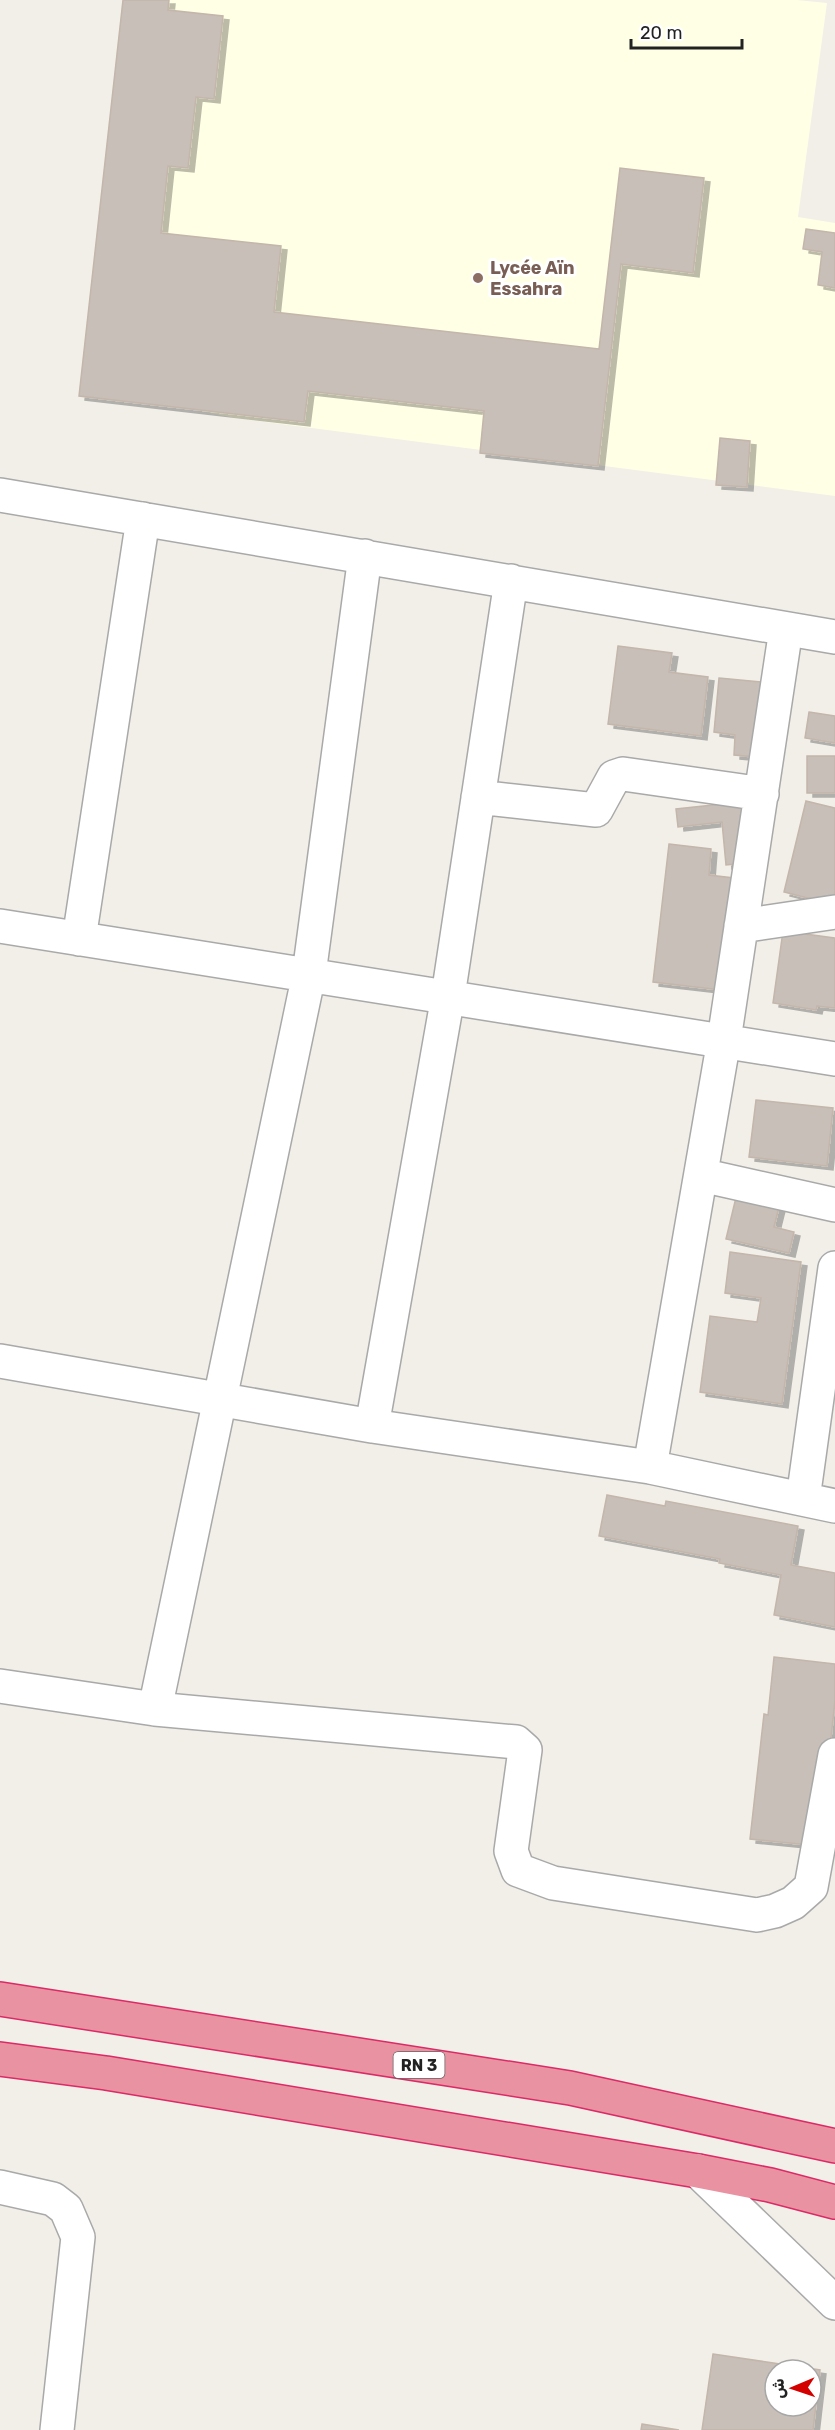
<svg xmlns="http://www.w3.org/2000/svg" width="835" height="2430" font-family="Rubik,'Noto Naskh Arabic',sans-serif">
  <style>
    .education { fill: #ffffe5 }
    .building { fill: #c7bfb8; stroke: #c4b6ab; stroke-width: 1.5; fill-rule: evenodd; filter: url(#shadow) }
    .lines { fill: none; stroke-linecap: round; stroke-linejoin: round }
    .minor-casing { stroke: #a9a9a9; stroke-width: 36 }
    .highway-casing { stroke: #dc2a67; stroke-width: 36 }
    .minor { stroke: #fff; stroke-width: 33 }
    .highway { stroke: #e892a2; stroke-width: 33 }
    .education-dot { fill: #8d6e63; stroke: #fff; stroke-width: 2 }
    .labels { text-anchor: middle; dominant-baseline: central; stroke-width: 6; stroke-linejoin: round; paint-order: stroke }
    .shield { fill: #fff; stroke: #646464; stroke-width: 1.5 }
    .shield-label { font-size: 16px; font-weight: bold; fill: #222 }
    .education-label { font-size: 18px; font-weight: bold; fill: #785e54; stroke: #fff; text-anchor: start }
  </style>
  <defs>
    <filter id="shadow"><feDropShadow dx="6" dy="4" stdDeviation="0" flood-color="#0004"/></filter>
  </defs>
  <rect width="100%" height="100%" fill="#f2efe9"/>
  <path class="education" d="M 147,0 L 797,0 L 827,3 L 798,217 L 835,223 L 835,496 L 235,418 L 168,404 Z"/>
  <path class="building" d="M 123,0 L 169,0 L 168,10 L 223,16 L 214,99 L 196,97 L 188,168 L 168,166 L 161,233 L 281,246 L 274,312 L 599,349 L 620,168 L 704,178 L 693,273 L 621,264 L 598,466 L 480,453 L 484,411 L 308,391 L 304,422 L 79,396 Z
    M 806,229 L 835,233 L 835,288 L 818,285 L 822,252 L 803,249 Z
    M 720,438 L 750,441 L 747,487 L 716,485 Z
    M 618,646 L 672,653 L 669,672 L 708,677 L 701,736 L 608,724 Z
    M 719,678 L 784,684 L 776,759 L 734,755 L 735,735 L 714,732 Z
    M 809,712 L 835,716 L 835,743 L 805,738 Z
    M 807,756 L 835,756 L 835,793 L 807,793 Z
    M 750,801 L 756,862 L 726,865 L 722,822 L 678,827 L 676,809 Z
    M 806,801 L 835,808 L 835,905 L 784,892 Z
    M 669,844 L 711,849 L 709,875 L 751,880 L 738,992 L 653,982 Z
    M 783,931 L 835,938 L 835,1008 L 817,1006 L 816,1010 L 773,1003 Z
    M 756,1100 L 833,1108 L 827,1166 L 749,1157 Z
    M 739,1185 L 782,1195 L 774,1227 L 794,1232 L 789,1253 L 726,1239 Z
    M 730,1252 L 801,1262 L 782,1404 L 700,1392 L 710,1316 L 757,1322 L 761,1298 L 725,1293 Z
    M 607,1495 L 665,1506 L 666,1501 L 798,1526 L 791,1565 L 835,1573 L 835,1627 L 774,1615 L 781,1575 L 719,1563 L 720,1559 L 599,1536 Z
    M 774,1657 L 835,1664 L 835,1701 L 819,1846 L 750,1839 L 764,1714 L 768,1715 Z
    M 713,2354 L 820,2370 L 813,2430 L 702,2430 ZM 775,2370 L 811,2370 L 811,2406 L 775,2406 Z
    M 642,2424 L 679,2430 L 641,2430 Z"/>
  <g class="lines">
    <g class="minor-casing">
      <path id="minor" d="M 0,495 L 835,637
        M 478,797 L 596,810 L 614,777 L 623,774 L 762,794
        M 0,926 L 835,1059
        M 741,926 L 835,912
        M 79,939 L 143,519
        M 701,1175 L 835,1205
        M 0,1361 L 372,1426 L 650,1467 L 835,1506
        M 372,1426 L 448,996 L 511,581
        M 650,1467 L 724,1040 L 786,629
        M 803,1499 L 835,1268
        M 0,1686 L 155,1709 L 516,1742 L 525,1750 L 511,1851 L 518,1870 L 553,1883 L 757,1915 L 775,1911 L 793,1903 L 811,1887 L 835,1755
        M 155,1709 L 309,974 L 365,556
        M 698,2171 L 835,2303
        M 0,2187 L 53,2199 L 66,2209 L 78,2237 L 57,2430"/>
    </g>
    <g class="highway-casing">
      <path id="highway" d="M 0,1999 L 570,2088 L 835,2146
        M 0,2059 L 106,2073 L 698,2171 L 770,2185 L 835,2202"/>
    </g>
    <use href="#minor" class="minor"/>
    <use href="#highway" class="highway"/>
  </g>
  <circle class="education-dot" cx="478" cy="278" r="6"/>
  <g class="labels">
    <rect class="shield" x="393.5" y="2052" width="51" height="26" rx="4.5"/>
    <g class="shield-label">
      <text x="419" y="2065">RN 3</text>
    </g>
    <g class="education-label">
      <text x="490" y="268">Lycée Aïn<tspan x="490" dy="21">Essahra</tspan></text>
    </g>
  </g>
  <g transform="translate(793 2388) rotate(268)"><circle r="28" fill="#ffffff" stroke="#a7a7a7" stroke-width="1.5"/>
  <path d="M0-4.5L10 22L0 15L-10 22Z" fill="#d40000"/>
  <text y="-9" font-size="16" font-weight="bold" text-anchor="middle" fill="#222222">ش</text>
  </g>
  <path d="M631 39v9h111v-9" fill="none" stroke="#222222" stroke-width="3"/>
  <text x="640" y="39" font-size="18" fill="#222222" stroke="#ffffff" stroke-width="4.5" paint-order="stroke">20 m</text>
</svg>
